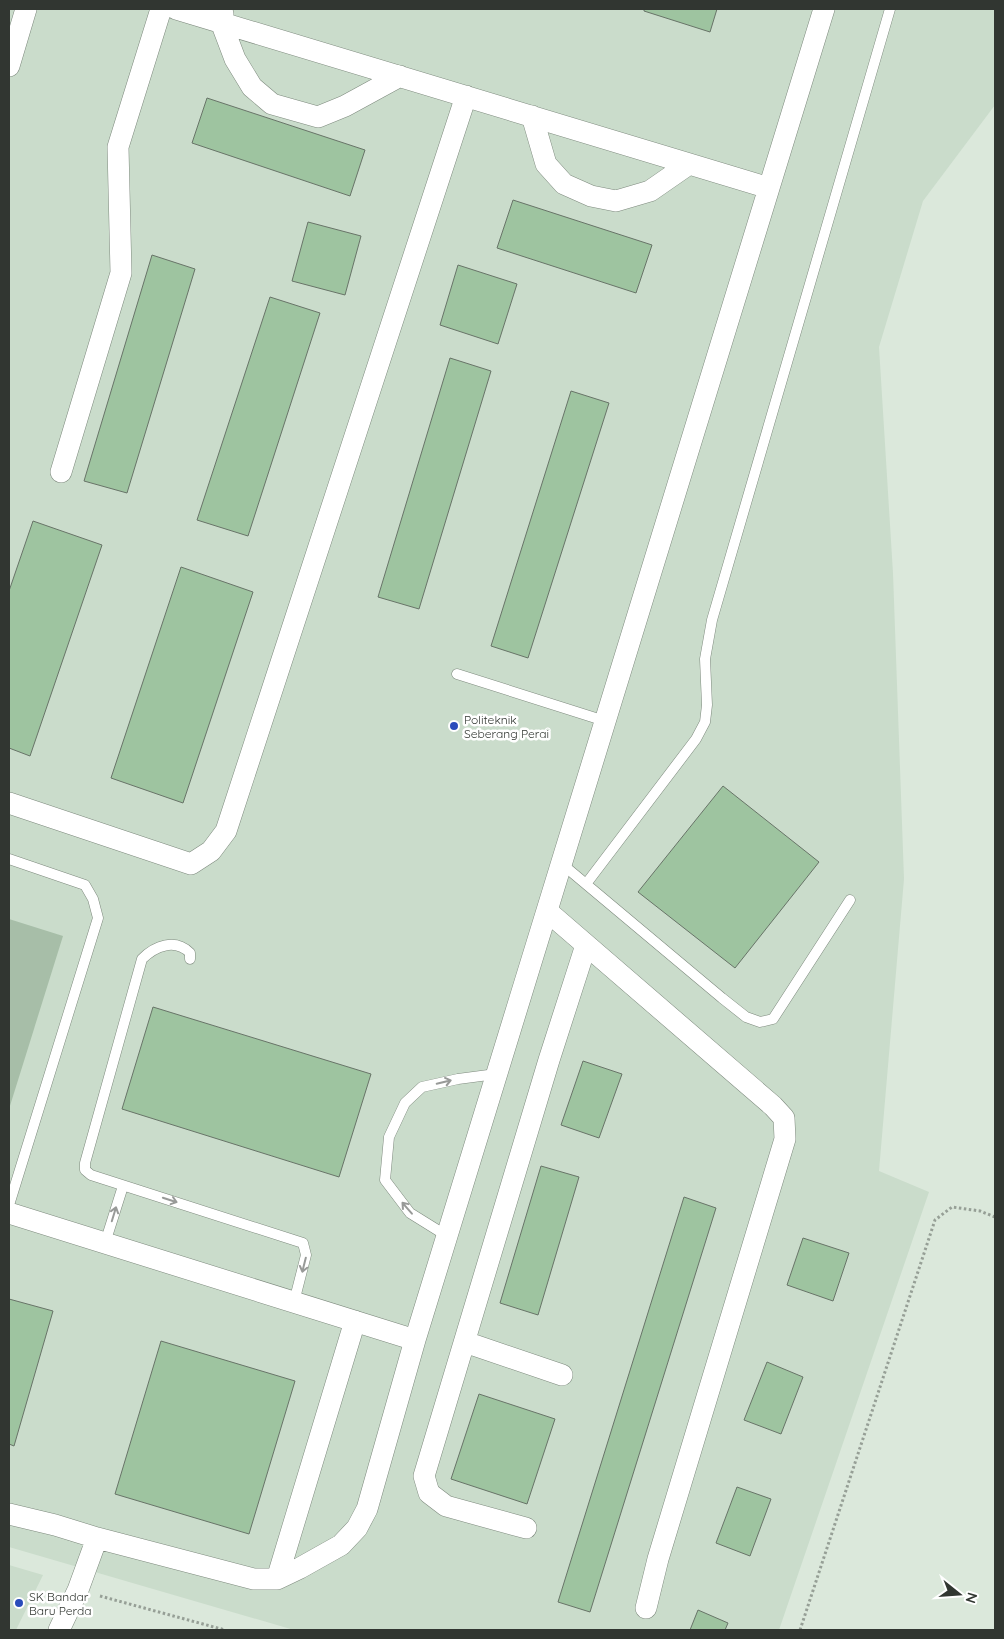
<svg xmlns="http://www.w3.org/2000/svg" width="1004" height="1639" font-family="Quicksand,sans-serif">
  <style>
    .built { fill: #cadccb }
    .garden { fill: #a7bea8 }
    .building { fill: #9ec4a0; stroke: #687468 }
    .lines { fill: none; stroke-linecap: round; stroke-linejoin: round }
    .service-casing { stroke: #7e8a7e; stroke-width: 11 }
    .minor-casing { stroke: #7e8a7e; stroke-width: 22 }
    .path { stroke: #969f96; stroke-width: 3; stroke-dasharray: 2.5 2.5; stroke-linecap: butt }
    .service { stroke: #fff; stroke-width: 10 }
    .minor { stroke: #fff; stroke-width: 21 }
    .oneway { stroke: #989a98 }
    .poi-dot { fill: #2a4cbb; stroke: #fff; stroke-width: 2 }
    .labels { text-anchor: middle; dominant-baseline: central; stroke-width: 5; stroke-linejoin: round; paint-order: stroke }
    .poi-label { font-size: 12px; fill: #313631; stroke: #fff; text-anchor: start }
  </style>
  <rect width="100%" height="100%" fill="#dbe8db"/>
  <path class="built" d="M 9,9 L 995,9 L 995,105 L 923,201 L 879,347 L 893,573 L 904,879 L 879,1171 L 929,1192 L 779,1630 L 294,1630 L 9,1547 Z
    M 9,1565 L 43,1575 L 16,1630 L 9,1630 Z"/>
  <path class="garden" d="M 9,919 L 63,936 L 9,1109 Z"/>
  <path class="building" d="M 644,9 L 717,9 L 710,32 L 644,11 Z
    M 207,98 L 365,150 L 350,196 L 192,143 Z
    M 513,200 L 652,245 L 636,293 L 497,248 Z
    M 308,222 L 361,236 L 345,295 L 292,281 Z
    M 152,255 L 195,269 L 127,493 L 84,481 Z
    M 458,265 L 517,284 L 498,344 L 440,325 Z
    M 270,297 L 320,313 L 248,536 L 197,520 Z
    M 450,358 L 491,371 L 419,609 L 378,597 Z
    M 571,391 L 609,403 L 528,658 L 491,646 Z
    M 33,521 L 102,545 L 30,756 L 9,748 L 9,591 Z
    M 181,567 L 253,592 L 183,803 L 111,778 Z
    M 723,786 L 819,862 L 735,968 L 638,892 Z
    M 153,1007 L 371,1074 L 339,1177 L 122,1109 Z
    M 583,1061 L 622,1074 L 599,1138 L 561,1125 Z
    M 541,1166 L 579,1177 L 538,1315 L 500,1303 Z
    M 684,1197 L 716,1208 L 590,1612 L 558,1602 Z
    M 803,1238 L 849,1253 L 833,1301 L 787,1285 Z
    M 9,1299 L 53,1311 L 14,1446 L 9,1444 Z
    M 161,1341 L 295,1381 L 249,1534 L 115,1494 Z
    M 767,1362 L 803,1377 L 781,1434 L 744,1420 Z
    M 479,1394 L 555,1419 L 527,1504 L 451,1479 Z
    M 737,1487 L 771,1499 L 750,1556 L 716,1543 Z
    M 698,1610 L 728,1623 L 725,1630 L 690,1630 Z"/>
  <g class="lines">
    <g class="service-casing">
      <path id="service" d="M 457,674 L 605,721
        M 9,859 L 85,885 L 93,899 L 98,918 L 9,1205
        M 562,864 L 722,998 L 746,1017 L 760,1022 L 773,1019 L 850,900
        M 586,884 L 696,739 L 705,722 L 707,705 L 705,659 L 712,620 L 890,9
        M 190,959 L 190,953 C 175,938 155,946 142,959 L 85,1163 L 85,1170 L 91,1175 L 303,1243 L 306,1255 L 294,1302
        M 447,1236 L 410,1213 L 385,1180 L 389,1137 L 405,1103 L 422,1087 L 458,1079 L 496,1074
        M 105,1243 L 123,1186"/>
    </g>
    <g class="minor-casing">
      <path id="minor" d="M 176,9 L 769,188
        M 223,14 L 221,22 L 235,59 L 252,87 L 272,104 L 318,117 L 345,106 L 400,76
        M 9,66 L 26,9
        M 532,116 L 546,164 L 564,184 L 591,196 L 616,201 L 650,191 L 689,164
        M 61,472 L 121,273 L 118,147 L 161,9
        M 9,803 L 191,864 L 211,851 L 226,831 L 466,96
        M 547,911 L 773,1106 L 784,1118 L 785,1139 L 658,1559 L 646,1608
        M 9,1213 L 415,1340
        M 465,1342 L 562,1375
        M 9,1514 L 55,1525 L 97,1538 L 254,1579 L 277,1579 L 300,1568 L 341,1545 L 357,1528 L 367,1509 L 415,1340 L 824,9
        M 526,1528 L 446,1506 L 429,1493 L 424,1476 L 549,1060 L 586,945
        M 277,1579 L 355,1321
        M 59,1630 L 78,1590 L 97,1538"/>
    </g>
    <path class="path" d="M 100,1596 L 225,1630
      M 800,1630 L 935,1220 L 952,1207 L 980,1211 L 995,1217"/>
    <use href="#service" class="service"/>
    <use href="#minor" class="minor"/>
  </g>
  <defs><path id="oneway-shaft" d="M-6 0H5M1.5-3L5.5 0L1.5 3" fill="none" stroke-width="1.6" stroke-linecap="round" stroke-linejoin="round" transform="scale(1.25)"/></defs>
  <g class="oneway">
    <use href="#oneway-shaft" transform="translate(444 1082) rotate(-13)"/>
    <use href="#oneway-shaft" transform="translate(170 1200) rotate(18)"/>
    <use href="#oneway-shaft" transform="translate(407 1208) rotate(-131)"/>
    <use href="#oneway-shaft" transform="translate(114 1214) rotate(-73)"/>
    <use href="#oneway-shaft" transform="translate(304 1265) rotate(104)"/>
  </g>
  <g class="poi-dot">
    <circle cx="454" cy="726" r="5"/>
    <circle cx="19" cy="1603" r="5"/>
  </g>
  <g class="labels">
    <g class="poi-label">
      <text x="464" y="719">Politeknik<tspan x="464" dy="14">Seberang Perai</tspan></text>
      <text x="29" y="1596">SK Bandar<tspan x="29" dy="14">Baru Perda</tspan></text>
    </g>
  </g>
  <rect width="1004" height="1639" fill="none" stroke="#313631" stroke-width="20"/>
  <g transform="translate(959 1594) rotate(107)" stroke="#ffffff" stroke-width="4" paint-order="stroke">
  <path d="M0-4L9 19L0 12L-9 19Z" fill="#313631"/>
  <text y="-8" font-size="14" font-weight="bold" text-anchor="middle" fill="#313631">N</text>
  </g>
</svg>
